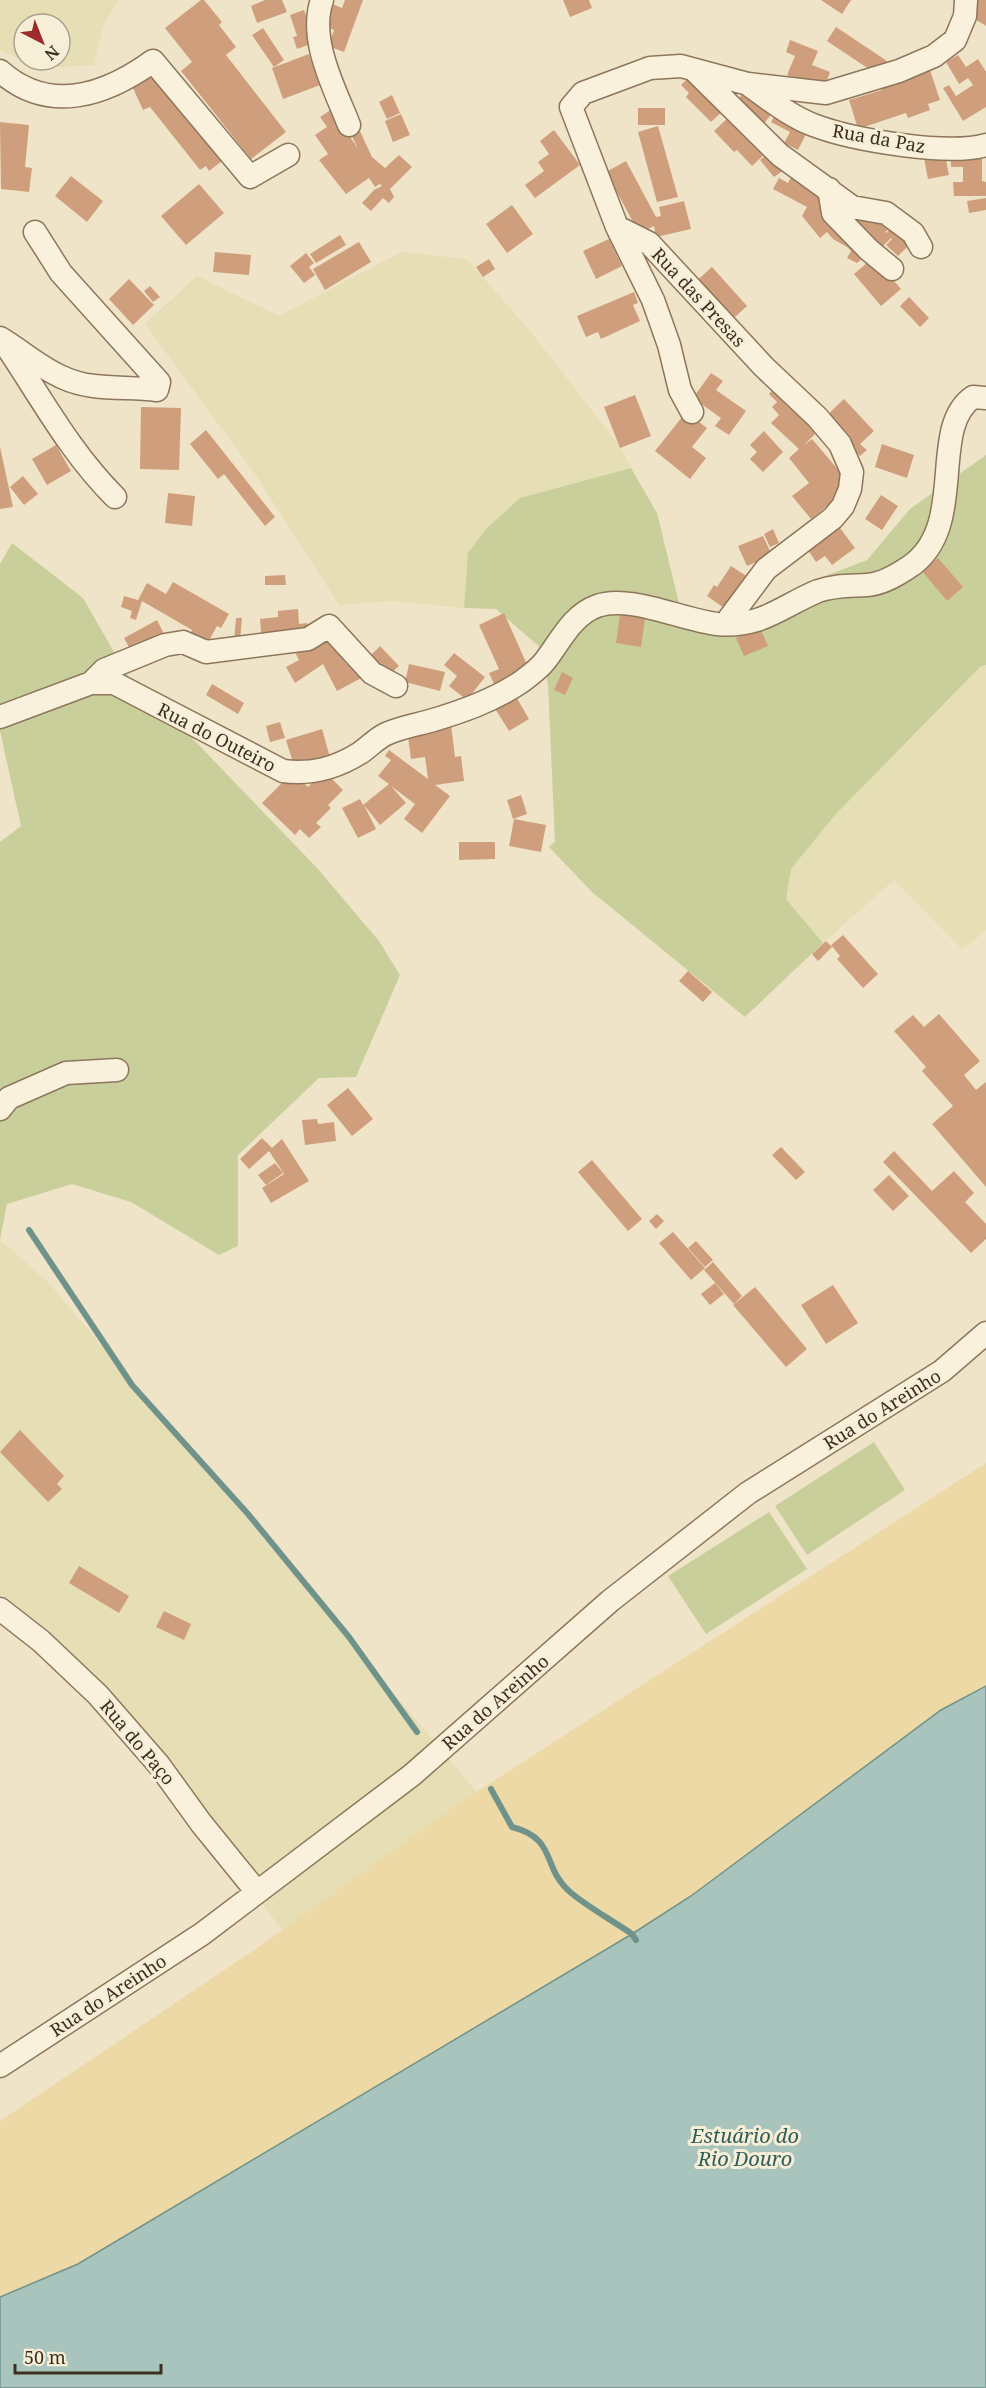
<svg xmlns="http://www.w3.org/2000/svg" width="986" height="2388" font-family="'Noto Serif',serif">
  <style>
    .farmland { fill: #e6deb5; fill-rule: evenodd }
    .green { fill: #c9cf9b }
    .sand { fill: #ecd9a5 }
    .water { fill: #a9c4bc; stroke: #6f938a; stroke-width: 1.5 }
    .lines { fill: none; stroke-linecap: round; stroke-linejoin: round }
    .stream { stroke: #6f938a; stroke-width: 6 }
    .building { fill: #cf9f7d }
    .street-casing { stroke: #8d765c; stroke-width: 25 }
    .street { stroke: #faf1dc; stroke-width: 22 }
    .labels { text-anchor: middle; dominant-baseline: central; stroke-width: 6; stroke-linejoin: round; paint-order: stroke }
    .street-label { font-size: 18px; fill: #3d2e20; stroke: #f7eed8 }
    .water-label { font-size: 20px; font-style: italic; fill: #2f5d5a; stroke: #f7eed8 }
  </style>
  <rect width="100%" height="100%" fill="#f0e4c8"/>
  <path class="farmland" d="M 0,0 L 119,0 L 103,26 L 94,65 L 41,68 L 0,50 ZM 24,24 L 60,24 L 60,60 L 24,60 Z
    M 401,252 L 467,259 L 531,332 L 622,449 L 631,468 L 520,498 L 486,529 L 466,574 L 464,608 L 392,601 L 339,605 L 255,474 L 145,324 L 197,276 L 279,316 Z
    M 986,665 L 986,931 L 962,949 L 894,880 L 823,943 L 786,899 L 791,869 L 835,815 L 981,666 Z
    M 0,1240 L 49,1283 L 479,1795 L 286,1935 L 114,1708 L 0,1616 Z"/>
  <path class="green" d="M 986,455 L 986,665 L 981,666 L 835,815 L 791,869 L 786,899 L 823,943 L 745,1017 L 592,892 L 549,847 L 555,842 L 548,685 L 541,648 L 496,609 L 464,608 L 468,553 L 486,529 L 520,498 L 631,468 L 657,513 L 684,623 L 742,635 L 799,586 L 867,560 L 910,509 Z
    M 12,543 L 83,598 L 129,678 L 169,714 L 317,868 L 379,941 L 400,975 L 356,1077 L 319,1078 L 238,1155 L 238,1246 L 219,1255 L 131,1202 L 72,1184 L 7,1204 L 0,1240 L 0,842 L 21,826 L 0,731 L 0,564 Z
    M 874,1442 L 905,1490 L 807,1555 L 775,1506 Z
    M 769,1512 L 807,1569 L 706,1634 L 668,1576 Z"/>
  <path class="sand" d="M 986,1463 L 986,1686 L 941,1710 L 691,1896 L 632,1934 L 78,2264 L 0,2297 L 0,2121 L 257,1948 L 461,1802 Z"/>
  <path class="water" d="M 986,1686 L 986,2388 L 0,2388 L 0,2297 L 78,2264 L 632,1934 L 691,1896 L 941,1710 Z"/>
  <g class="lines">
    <path class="stream" d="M 29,1230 L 132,1385 L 248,1514 L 349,1637 L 417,1732
      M 491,1789 L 512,1827 C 558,1839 541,1867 570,1892 C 589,1908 612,1920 632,1934 L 636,1940"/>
  </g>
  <path class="building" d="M 201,0 L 204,0 L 222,22 L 219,25 L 236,47 L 226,55 L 286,132 L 251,159 L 181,71 L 192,62 L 165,28 Z
    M 265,0 L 282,0 L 287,12 L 257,23 L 251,6 Z
    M 345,0 L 363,0 L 344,52 L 328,46 L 334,30 L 322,25 L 330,3 L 342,8 Z
    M 563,0 L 589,0 L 592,8 L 570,17 Z
    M 821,0 L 851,0 L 842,14 Z
    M 975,0 L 986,0 L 986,26 L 967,14 Z
    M 304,10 L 316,42 L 297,49 L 293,37 L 297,36 L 290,15 Z
    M 836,27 L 887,61 L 878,75 L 827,41 Z
    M 263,28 L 284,60 L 274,67 L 252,35 Z
    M 790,40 L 818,51 L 812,65 L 830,72 L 824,89 L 787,75 L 795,56 L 786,52 Z
    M 309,54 L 314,70 L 325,65 L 331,81 L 283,99 L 272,68 Z
    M 958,55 L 966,67 L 978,59 L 986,72 L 986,107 L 963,121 L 943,88 L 949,85 L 956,96 L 973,85 L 968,78 L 959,84 L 946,62 Z
    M 930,70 L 940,100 L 928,104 L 930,110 L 908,118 L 906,113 L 858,129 L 849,100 L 882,90 L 880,86 Z
    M 693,73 L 727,107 L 711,122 L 686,97 L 689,93 L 681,85 Z
    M 157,75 L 226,158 L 209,171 L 206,166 L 200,170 L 150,107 L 143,110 L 132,86 Z
    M 746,89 L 774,111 L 762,126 L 734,105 Z
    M 392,95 L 400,113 L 387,119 L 379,102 Z
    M 345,99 L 372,157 L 385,168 L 399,155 L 412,167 L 390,189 L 394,197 L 389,203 L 383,198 L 371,211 L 362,203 L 374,190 L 382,186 L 380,184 L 375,187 L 369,178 L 346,194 L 319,160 L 328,154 L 315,135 L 327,127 L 320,117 L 332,109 L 358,149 L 337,105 Z
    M 638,108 L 665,108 L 665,125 L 638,125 Z
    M 733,113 L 768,151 L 752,166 L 737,150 L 734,152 L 714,131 Z
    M 776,113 L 808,130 L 798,150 L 784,143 L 790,132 L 771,122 Z
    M 401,114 L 410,135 L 393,142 L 385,121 Z
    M 0,122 L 29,125 L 25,167 L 32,168 L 29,192 L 1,189 Z
    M 658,126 L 678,197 L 657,202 L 638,132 Z
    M 554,130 L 580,165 L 535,198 L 525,185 L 544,171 L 538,162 L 549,154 L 540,141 Z
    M 944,150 L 949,175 L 928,179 L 923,153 Z
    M 771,151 L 785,169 L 774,177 L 760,160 Z
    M 982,154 L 982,181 L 986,182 L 986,196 L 954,196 L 953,182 L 963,182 L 963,167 L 951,167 L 951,155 Z
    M 626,161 L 656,217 L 661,216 L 659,207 L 684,201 L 691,229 L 656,237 L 654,226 L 639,233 L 606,172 Z
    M 793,173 L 802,177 L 867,255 L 857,263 L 847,258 L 851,251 L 847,247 L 833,239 L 827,232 L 820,238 L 802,216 L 807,207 L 773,189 L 779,178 L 788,183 Z
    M 71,176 L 103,201 L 87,222 L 55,196 Z
    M 199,184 L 224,213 L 186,245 L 161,216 Z
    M 986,198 L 986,210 L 969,213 L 967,201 Z
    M 512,205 L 533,234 L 507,253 L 486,224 Z
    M 866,205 L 889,229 L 885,232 L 891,238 L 882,247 L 866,229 L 861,234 L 848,222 Z
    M 893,226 L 910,244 L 898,256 L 886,245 L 892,239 L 886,233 Z
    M 340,235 L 346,245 L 316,263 L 310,254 Z
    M 609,239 L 622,266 L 596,279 L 583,251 Z
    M 359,242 L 371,262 L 325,290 L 313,269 Z
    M 215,252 L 251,255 L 249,275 L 213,272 Z
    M 306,253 L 314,263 L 309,267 L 315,275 L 304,283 L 290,266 Z
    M 874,257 L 901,289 L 881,306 L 854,274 Z
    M 489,259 L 495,269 L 483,277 L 476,267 Z
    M 712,267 L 747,306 L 735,317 L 725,307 L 719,313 L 693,284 Z
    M 129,279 L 154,305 L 133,325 L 109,299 Z
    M 150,286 L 160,297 L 153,302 L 144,291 Z
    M 634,292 L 638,303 L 633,305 L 640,321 L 601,339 L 598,332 L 586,337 L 577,316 Z
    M 909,297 L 929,318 L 920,327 L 900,306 Z
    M 711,373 L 723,381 L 716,390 L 746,411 L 729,435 L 715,426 L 721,418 L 693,398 Z
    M 777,385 L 821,428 L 803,446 L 812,439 L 852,486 L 811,519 L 792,496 L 809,483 L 789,458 L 799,449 L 771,423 L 779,415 L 772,407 L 777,402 L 769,394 Z
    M 635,395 L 651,436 L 620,448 L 604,407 Z
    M 844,399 L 874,431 L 860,444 L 867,450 L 860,456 L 824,418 Z
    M 141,407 L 181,408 L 179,470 L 140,469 Z
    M 686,412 L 707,428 L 692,447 L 706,458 L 690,479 L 655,451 Z
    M 206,430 L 275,517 L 265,526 L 224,474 L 218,479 L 190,444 Z
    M 764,431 L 783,452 L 763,472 L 750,459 L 757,452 L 750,445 Z
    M 882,444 L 914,455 L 907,478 L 875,467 Z
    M 56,445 L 71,471 L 47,485 L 32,459 Z
    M 0,447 L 13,507 L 0,509 Z
    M 23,476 L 38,494 L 24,505 L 10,487 Z
    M 168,493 L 195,496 L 192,526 L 165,523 Z
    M 881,495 L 898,506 L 882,530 L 865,519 Z
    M 837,524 L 855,548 L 832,565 L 825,556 L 816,562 L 806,547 Z
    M 773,529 L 779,543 L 770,547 L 764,534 Z
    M 763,536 L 772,555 L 747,566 L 738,546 Z
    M 938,558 L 963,587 L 947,601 L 922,571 Z
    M 731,566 L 748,577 L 727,610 L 707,596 L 714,585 L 717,587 Z
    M 285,575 L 286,585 L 265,585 L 265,576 Z
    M 173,582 L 229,614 L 221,628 L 217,626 L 206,646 L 189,636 L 192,630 L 142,601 L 136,620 L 130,618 L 132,611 L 121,607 L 124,596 L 138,600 L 147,583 L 166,594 Z
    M 298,609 L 299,624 L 307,623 L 308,640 L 262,644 L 260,619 L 278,617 L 278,611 Z
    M 504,613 L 529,669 L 494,684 L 489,673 L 499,669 L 479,625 Z
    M 620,614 L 645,618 L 641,647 L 616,643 Z
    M 236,618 L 242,618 L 240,641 L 234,641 Z
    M 157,620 L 164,634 L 131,651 L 124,638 Z
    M 760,628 L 768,646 L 744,656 L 736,638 Z
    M 330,634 L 346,664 L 356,659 L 365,676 L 337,691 L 323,664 L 295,683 L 286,667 L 299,660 L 295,652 Z
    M 380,646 L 399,666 L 388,676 L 369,657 Z
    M 454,653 L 485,677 L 467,700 L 449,686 L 457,676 L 444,665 Z
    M 409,664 L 445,672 L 440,691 L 405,682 Z
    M 562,672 L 573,678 L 565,695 L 554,690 Z
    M 212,684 L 244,703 L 238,714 L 206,695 Z
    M 515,695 L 529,719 L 509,731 L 494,707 Z
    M 280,722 L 285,738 L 270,742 L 266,726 Z
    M 451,724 L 455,757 L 461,756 L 464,781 L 435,785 L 450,796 L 422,833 L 404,819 L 415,804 L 391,786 L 406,803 L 380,825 L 364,805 L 376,829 L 358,838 L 342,808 L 360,799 L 363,805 L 389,784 L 378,776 L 391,760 L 385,756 L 389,750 L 428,779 L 425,757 L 411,759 L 407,729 Z
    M 322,729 L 331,761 L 296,772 L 286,740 Z
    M 324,771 L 343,790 L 328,805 L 331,808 L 316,823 L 321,827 L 309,838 L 300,829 L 295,835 L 262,803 L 293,772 L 308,787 Z
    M 521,795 L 527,814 L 513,819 L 507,800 Z
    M 514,819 L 546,825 L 541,852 L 509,846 Z
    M 459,842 L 495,842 L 495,859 L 459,860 Z
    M 843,935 L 878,974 L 863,988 L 837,959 L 840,956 L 831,945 Z
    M 826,941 L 832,947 L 818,961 L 812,954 Z
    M 688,971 L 712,992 L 703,1002 L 679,981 Z
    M 939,1014 L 980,1061 L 964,1075 L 976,1090 L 986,1082 L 986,1187 L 932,1124 L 953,1106 L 922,1071 L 926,1067 L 894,1031 L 913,1015 L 924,1027 Z
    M 348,1088 L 373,1119 L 352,1136 L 327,1105 Z
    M 317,1119 L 318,1124 L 334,1122 L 336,1141 L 305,1145 L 302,1120 Z
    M 262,1138 L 272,1148 L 282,1139 L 309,1181 L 271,1203 L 262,1188 L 284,1174 L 269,1151 L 249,1169 L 240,1159 Z
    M 781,1147 L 805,1172 L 796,1180 L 772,1155 Z
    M 894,1151 L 932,1191 L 954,1171 L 974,1193 L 965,1202 L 986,1224 L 986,1239 L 971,1253 L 883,1162 Z
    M 592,1160 L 642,1219 L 628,1231 L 578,1172 Z
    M 275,1163 L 283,1173 L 266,1185 L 258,1175 Z
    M 889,1175 L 909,1196 L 893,1211 L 873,1190 Z
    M 657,1214 L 664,1221 L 656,1229 L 649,1221 Z
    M 673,1232 L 705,1268 L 691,1280 L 659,1243 Z
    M 696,1241 L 713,1260 L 705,1267 L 688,1248 Z
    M 713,1262 L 742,1296 L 734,1304 L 704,1270 Z
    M 715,1283 L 724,1294 L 710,1305 L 701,1294 Z
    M 833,1285 L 858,1323 L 826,1344 L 801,1305 Z
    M 755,1287 L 807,1349 L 786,1367 L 733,1305 Z
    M 20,1430 L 64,1476 L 57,1484 L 62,1489 L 48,1502 L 0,1452 Z
    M 79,1566 L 129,1596 L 119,1613 L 69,1583 Z
    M 164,1611 L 191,1624 L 184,1640 L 156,1627 Z"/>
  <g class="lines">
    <g class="street-casing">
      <path id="street" d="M 322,0 C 308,40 335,89 349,125
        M 0,71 C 49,115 106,95 153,61 L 250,177 L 288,155
        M 696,72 L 780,155 L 852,207 L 886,213 L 913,233 L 921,247
        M 749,85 C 770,100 791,117 816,126 C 854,140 948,156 986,145
        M 829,189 L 833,213 L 869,250 L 892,269
        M 617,227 L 649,243 L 764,367 L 817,417 L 840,444 L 852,472 L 850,489 L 843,506 L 833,518 L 766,569 L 725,624
        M 0,338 C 22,351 40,368 64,378 C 92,391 126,386 157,390 L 159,382 L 61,273 L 35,232
        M 9,350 C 43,401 71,453 115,497
        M 692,412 L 680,390 L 669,345 L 653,300 L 617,227 L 571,107 L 583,93 L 650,68 L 681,66 L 748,84 L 826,93 L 899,71 L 934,56 L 955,40 L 965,16 L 966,0
        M 91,683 L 104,670 L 165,645 L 183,642 L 206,652 L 308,639 L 329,626 L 372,673 L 396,686
        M 0,717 L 91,683 L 114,683 L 283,771 C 312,775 336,768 360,753 C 369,747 377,738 386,734 C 399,728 415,725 430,721 C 461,712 493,701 521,682 C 529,676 539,669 545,661 C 560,642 572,615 597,606 C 629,594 682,620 717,624 C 761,628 780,607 818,591 C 835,585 851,586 867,585 C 883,584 899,574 912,565 C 968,524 928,428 973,397 L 986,398
        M 0,1109 L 9,1098 L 66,1073 L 117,1070
        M 0,1609 L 41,1641 L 98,1695 L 159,1765 L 201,1823 L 257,1892
        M 0,2066 L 202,1934 L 412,1775 L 610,1601 L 748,1493 L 942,1371 L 986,1333"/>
    </g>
    <use href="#street" class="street"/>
  </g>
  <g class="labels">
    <g class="street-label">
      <text transform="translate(879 138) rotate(10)">Rua da Paz</text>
      <text transform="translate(699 297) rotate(47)">Rua das Presas</text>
      <text transform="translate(217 737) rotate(27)">Rua do Outeiro</text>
      <text transform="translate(882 1409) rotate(-32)">Rua do Areinho</text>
      <text transform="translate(495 1702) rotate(-41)">Rua do Areinho</text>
      <text transform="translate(138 1742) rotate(50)">Rua do Paço</text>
      <text transform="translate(108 1995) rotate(-33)">Rua do Areinho</text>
    </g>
    <g class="water-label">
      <text x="745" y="2135">Estuário do<tspan x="745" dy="23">Rio Douro</tspan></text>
    </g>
  </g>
  <g transform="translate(42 42) rotate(138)"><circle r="28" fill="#f7eed8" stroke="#ada18e" stroke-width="1.5"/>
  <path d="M0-4.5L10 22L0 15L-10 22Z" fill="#9e2a2b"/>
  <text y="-9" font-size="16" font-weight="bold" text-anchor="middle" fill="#3d2e20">N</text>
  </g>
  <path d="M15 2364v9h146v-9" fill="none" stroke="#3d2e20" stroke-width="3"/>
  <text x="24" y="2364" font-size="18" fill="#3d2e20" stroke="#f7eed8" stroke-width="4.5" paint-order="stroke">50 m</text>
</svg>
